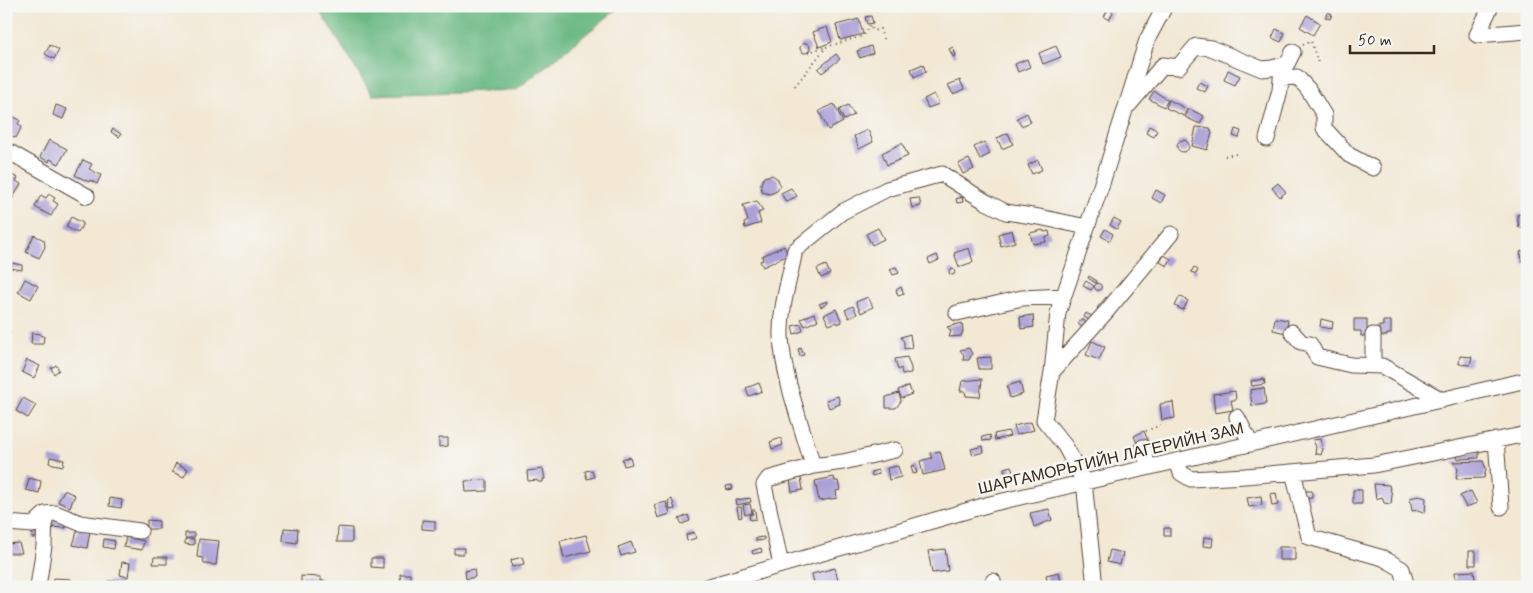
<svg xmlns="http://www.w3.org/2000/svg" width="1533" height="593" font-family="Mynerve,sans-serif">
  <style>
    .forest { fill: #6cb984; stroke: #547251 }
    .building { fill: #aba0d7 }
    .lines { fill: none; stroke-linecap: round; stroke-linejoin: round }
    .minor-casing { stroke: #564639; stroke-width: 17 }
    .path { stroke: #564639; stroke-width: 2; stroke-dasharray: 1 4; stroke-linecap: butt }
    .minor { stroke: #fff; stroke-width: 15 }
    .labels { text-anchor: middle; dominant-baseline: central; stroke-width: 5; stroke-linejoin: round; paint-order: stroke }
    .street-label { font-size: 16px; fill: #3b2a1e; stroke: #f6f6f2 }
  </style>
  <rect width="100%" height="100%" fill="#f6f6f2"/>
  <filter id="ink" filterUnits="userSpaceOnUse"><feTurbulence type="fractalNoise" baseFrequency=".02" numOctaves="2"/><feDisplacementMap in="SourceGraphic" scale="10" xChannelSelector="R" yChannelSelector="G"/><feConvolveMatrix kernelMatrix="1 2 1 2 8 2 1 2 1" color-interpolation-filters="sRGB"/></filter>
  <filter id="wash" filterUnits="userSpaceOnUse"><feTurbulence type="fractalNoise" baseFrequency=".0096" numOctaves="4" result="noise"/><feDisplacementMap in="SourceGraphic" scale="20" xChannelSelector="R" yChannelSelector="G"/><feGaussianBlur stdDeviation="1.12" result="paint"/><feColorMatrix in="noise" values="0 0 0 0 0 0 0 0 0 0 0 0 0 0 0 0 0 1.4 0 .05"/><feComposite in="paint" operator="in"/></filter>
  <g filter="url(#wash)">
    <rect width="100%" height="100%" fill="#f2e8d4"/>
    <path class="forest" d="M 317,6 L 621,6 L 516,90 L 372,95 Z"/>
    <g id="blocks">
      <path class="building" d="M 1108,9 L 1113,12 L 1109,20 L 1104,17 Z
        M 1328,12 L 1332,14 L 1330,19 L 1325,17 Z
        M 1307,15 L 1320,23 L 1313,35 L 1300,27 Z
        M 871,16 L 873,23 L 867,24 L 865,17 Z
        M 859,19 L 863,34 L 840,40 L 836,25 Z
        M 827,27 L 832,42 L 819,47 L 813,32 Z
        M 1276,29 L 1285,33 L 1281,42 L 1272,38 Z
        M800 48a5 5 0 1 1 10 0a5 5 0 1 1-10 0Z
        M 50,45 L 59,50 L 54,59 L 45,54 Z
        M 871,46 L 873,53 L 860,58 L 857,51 Z
        M 1056,46 L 1061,57 L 1043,64 L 1039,53 Z
        M 953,47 L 956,56 L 953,57 L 949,49 Z
        M 836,54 L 840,59 L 822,73 L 818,69 Z
        M 1027,59 L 1030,67 L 1018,72 L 1015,64 Z
        M 923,64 L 926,72 L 914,77 L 911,69 Z
        M 1228,70 L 1240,76 L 1235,85 L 1224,80 Z
        M 960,80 L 964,89 L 953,94 L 948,85 Z
        M 1199,82 L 1208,86 L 1205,92 L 1196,88 Z
        M 1154,91 L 1168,100 L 1164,107 L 1149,99 Z
        M 934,94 L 939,104 L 928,108 L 924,99 Z
        M 1169,100 L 1187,109 L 1184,116 L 1166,108 Z
        M 834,104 L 843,122 L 828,130 L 819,111 Z
        M 56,105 L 67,109 L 63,119 L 53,115 Z
        M 848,105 L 854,115 L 844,120 L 839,110 Z
        M 1189,109 L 1204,116 L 1200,124 L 1185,117 Z
        M 1027,113 L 1031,122 L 1021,126 L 1017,118 Z
        M 10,115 L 20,120 L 18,124 L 22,126 L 16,138 L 6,133 L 6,123 Z
        M 1149,126 L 1157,130 L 1154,137 L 1146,133 Z
        M 1196,127 L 1210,128 L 1212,133 L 1207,150 L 1192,146 Z
        M 113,129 L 121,134 L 119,137 L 111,132 Z
        M 1235,129 L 1241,131 L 1239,138 L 1233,136 Z
        M 868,130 L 873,142 L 859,149 L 854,136 Z
        M 1008,133 L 1013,144 L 1002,149 L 997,138 Z
        M 49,140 L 67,149 L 59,164 L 50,159 L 49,162 L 40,157 Z
        M1177 146a6 6 0 1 1 12 0a6 6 0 1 1-12 0Z
        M 984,142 L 990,154 L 980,159 L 974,147 Z
        M 902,143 L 908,156 L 887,165 L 882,153 Z
        M 969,159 L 974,169 L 963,174 L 958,164 Z
        M 83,160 L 92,164 L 89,169 L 101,175 L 97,184 L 90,180 L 89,182 L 75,175 Z
        M 1038,160 L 1042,170 L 1032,174 L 1028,165 Z
        M 12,175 L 18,178 L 16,181 L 21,184 L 13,198 L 7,195 L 8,193 L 6,192 L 6,176 L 11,178 Z
        M 772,175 L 778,179 L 780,185 L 777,191 L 770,194 L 762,192 L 761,183 L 764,177 Z
        M 1278,183 L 1286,192 L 1280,197 L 1272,188 Z
        M 791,188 L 797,196 L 786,202 L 781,193 Z
        M 1156,190 L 1165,195 L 1161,203 L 1152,198 Z
        M 49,194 L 55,198 L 53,201 L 58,204 L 51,216 L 35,207 L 41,195 L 46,198 Z
        M 962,197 L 963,202 L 957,203 L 956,199 Z
        M 919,198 L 921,206 L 912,208 L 910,199 Z
        M 757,201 L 763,211 L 758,213 L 761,223 L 745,228 L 744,223 L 748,221 L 743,205 Z
        M 1527,213 L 1527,226 L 1519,228 L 1517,215 Z
        M 71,217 L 83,223 L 78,233 L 66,227 Z
        M 1114,218 L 1121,222 L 1117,229 L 1110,225 Z
        M 878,228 L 884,239 L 872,245 L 866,234 Z
        M 1105,229 L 1113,234 L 1110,241 L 1101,236 Z
        M 1012,230 L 1015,242 L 1001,246 L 998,234 Z
        M 1043,230 L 1044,232 L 1049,231 L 1050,236 L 1045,238 L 1046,242 L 1033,244 L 1030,233 Z
        M 34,235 L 44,240 L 45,247 L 39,258 L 26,252 Z
        M 784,246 L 788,255 L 763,267 L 760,261 L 763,260 L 762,256 Z
        M 969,248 L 973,262 L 959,267 L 954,253 Z
        M 1527,250 L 1527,264 L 1524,265 L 1520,252 Z
        M 937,255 L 939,260 L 930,264 L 928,259 Z
        M 1164,255 L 1171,259 L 1167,266 L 1160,262 Z
        M 12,263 L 22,265 L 22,270 L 11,268 Z
        M 826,265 L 830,274 L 821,278 L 817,269 Z
        M 896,267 L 899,273 L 893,275 L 890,269 Z
        M 1194,267 L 1198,270 L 1196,274 L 1191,272 Z
        M949 272a3 3 0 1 1 6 0a3 3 0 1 1-6 0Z
        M 1089,276 L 1097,281 L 1096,283 L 1088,278 Z
        M 25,279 L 38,286 L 31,299 L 18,292 Z
        M 1086,281 L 1094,286 L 1091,290 L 1083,286 Z
        M1094.5 287a3.5 3.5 0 1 1 7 0a3.5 3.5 0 1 1-7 0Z
        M 901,287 L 904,294 L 898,296 L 896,290 Z
        M 1180,296 L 1188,301 L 1183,310 L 1175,306 Z
        M 868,297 L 873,307 L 861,313 L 856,302 Z
        M 1106,297 L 1108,299 L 1099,310 L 1097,308 Z
        M 827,301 L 828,303 L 821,307 L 819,304 Z
        M 853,306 L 857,314 L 849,318 L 845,310 Z
        M 836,309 L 842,322 L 838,324 L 837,322 L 829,325 L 824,315 Z
        M 814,313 L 818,320 L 805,326 L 801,319 Z
        M 1086,313 L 1092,316 L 1089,320 L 1084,317 Z
        M 1033,315 L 1034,327 L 1021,329 L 1020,317 Z
        M 1275,318 L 1288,320 L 1286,333 L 1273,330 Z
        M 1321,319 L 1333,322 L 1332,329 L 1320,327 Z
        M 1354,319 L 1367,319 L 1367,336 L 1361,336 L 1361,331 L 1354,331 Z
        M1078.5 323a3.5 3.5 0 1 1 7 0a3.5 3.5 0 1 1-7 0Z
        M 1383,321 L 1391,321 L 1391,334 L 1387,334 L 1387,336 L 1379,336 L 1379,326 L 1383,326 Z
        M 962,323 L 963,331 L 961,336 L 949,337 L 951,331 L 947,327 Z
        M 801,324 L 803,331 L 794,334 L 792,326 Z
        M 6,330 L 11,332 L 6,340 Z
        M 32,333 L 41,334 L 41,336 L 44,336 L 43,344 L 31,344 Z
        M 910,334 L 912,348 L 904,349 L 904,342 L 901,337 Z
        M 1092,341 L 1105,347 L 1099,360 L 1086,355 Z
        M 801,348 L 804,355 L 800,356 L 798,349 Z
        M 969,348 L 972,354 L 969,360 L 963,360 L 964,355 L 960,350 Z
        M 1460,356 L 1472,357 L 1470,365 L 1459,364 Z
        M 907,357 L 911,368 L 911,373 L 902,374 L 901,368 L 898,370 L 895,359 Z
        M 991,357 L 991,369 L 979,369 L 977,358 Z
        M 27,360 L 40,366 L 34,378 L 22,372 Z
        M 56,365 L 59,370 L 54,374 L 51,368 Z
        M 982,379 L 980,397 L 966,396 L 965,391 L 960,391 L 962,381 Z
        M 1264,379 L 1265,384 L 1252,386 L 1251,381 Z
        M 1020,382 L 1023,394 L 1010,398 L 1007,386 Z
        M 759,383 L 762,391 L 749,396 L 746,388 Z
        M 909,386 L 912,394 L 902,398 L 899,393 L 901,401 L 896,408 L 886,408 L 886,397 L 899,393 L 898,390 Z
        M 1264,388 L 1266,404 L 1252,406 L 1250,390 Z
        M 6,389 L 11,392 L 6,401 Z
        M 1235,391 L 1236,400 L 1231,400 L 1233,410 L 1215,413 L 1213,394 Z
        M 838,396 L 840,404 L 829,408 L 826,400 Z
        M 23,398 L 36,405 L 28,418 L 16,411 Z
        M 1173,402 L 1175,418 L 1162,420 L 1160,404 Z
        M 1031,422 L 1034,430 L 1016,435 L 1014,426 Z
        M 1008,431 L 1010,436 L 995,440 L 994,434 Z
        M 1144,431 L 1149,443 L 1139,448 L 1134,436 Z
        M 990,435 L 991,440 L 983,441 L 982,437 Z
        M 439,438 L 448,438 L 448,446 L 439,447 Z
        M 781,438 L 783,445 L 772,449 L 770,442 Z
        M 1320,439 L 1323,449 L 1321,455 L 1315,453 L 1316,447 L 1313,440 Z
        M 983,446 L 984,452 L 973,455 L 971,449 Z
        M 940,451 L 945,470 L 923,475 L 920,461 L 932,458 L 930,453 Z
        M 1479,452 L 1479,458 L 1458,459 L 1457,454 Z
        M 50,457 L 64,460 L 63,466 L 49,463 Z
        M 630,457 L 632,464 L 624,466 L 622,459 Z
        M 1483,461 L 1486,469 L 1484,478 L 1456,479 L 1458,469 L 1453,462 Z
        M 176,463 L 188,469 L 184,477 L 172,472 Z
        M 914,465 L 917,473 L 913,474 L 911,466 Z
        M 898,466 L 901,477 L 889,480 L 887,468 Z
        M 1011,466 L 1013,471 L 1005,473 L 1004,468 Z
        M 543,469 L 545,479 L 543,479 L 543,482 L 538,482 L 537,480 L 528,481 L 527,471 Z
        M 592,470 L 594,477 L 587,479 L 585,471 Z
        M 878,470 L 879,474 L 872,476 L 871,472 Z
        M 834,477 L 835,481 L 838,481 L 840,490 L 836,491 L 837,498 L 819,501 L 815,481 Z
        M 29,478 L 41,481 L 39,493 L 26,490 Z
        M 801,478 L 803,490 L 792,492 L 790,479 Z
        M 487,480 L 487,491 L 466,492 L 465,481 Z
        M 1374,484 L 1389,485 L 1392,495 L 1391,504 L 1384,503 L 1382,497 L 1376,499 Z
        M 732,485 L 733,489 L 727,490 L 726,486 Z
        M 64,490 L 75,495 L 70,507 L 58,502 Z
        M 1353,490 L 1362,490 L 1362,504 L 1353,504 Z
        M 1300,491 L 1312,491 L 1312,498 L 1301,499 Z
        M 1471,491 L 1477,503 L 1466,507 L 1460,496 Z
        M 1276,493 L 1278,505 L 1272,506 L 1270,494 Z
        M 1261,496 L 1262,505 L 1249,507 L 1247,498 Z
        M 1419,496 L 1426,498 L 1425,513 L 1418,510 L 1412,511 L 1410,498 Z
        M 110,498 L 122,500 L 121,508 L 109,506 Z
        M 750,498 L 751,502 L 737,505 L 736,500 Z
        M 672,499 L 675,509 L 670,510 L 668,501 Z
        M 666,502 L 670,514 L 658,518 L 654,505 Z
        M 750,504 L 752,513 L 745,515 L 743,505 Z
        M 737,507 L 741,507 L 742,517 L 739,518 Z
        M 1049,509 L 1052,520 L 1034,527 L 1030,513 Z
        M 752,510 L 755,510 L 756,519 L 750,520 L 749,515 L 753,514 Z
        M 688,515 L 690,521 L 682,524 L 679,519 Z
        M 51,519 L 67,520 L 66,528 L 50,527 Z
        M 147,520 L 159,521 L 159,529 L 147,529 Z
        M 422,520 L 435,521 L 435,530 L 422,529 Z
        M 338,527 L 352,528 L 352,542 L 337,542 Z
        M 78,528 L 90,531 L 87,548 L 73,545 Z
        M 284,528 L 298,529 L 297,543 L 283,541 Z
        M 1164,528 L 1170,528 L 1170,536 L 1164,536 Z
        M 33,531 L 42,532 L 42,538 L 32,538 Z
        M 694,532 L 696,538 L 687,541 L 686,535 Z
        M 185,533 L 194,533 L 194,538 L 185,538 Z
        M 586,535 L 591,551 L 564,558 L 560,541 Z
        M 126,537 L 144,541 L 142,550 L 124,547 Z
        M 764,537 L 764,540 L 756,541 L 756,538 Z
        M 1204,537 L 1213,538 L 1212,547 L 1203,546 Z
        M 104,539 L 115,541 L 114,549 L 103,547 Z
        M 185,539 L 194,539 L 194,545 L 185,544 Z
        M 199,539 L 219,541 L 216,565 L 204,564 L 203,558 L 197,557 Z
        M 631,542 L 635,552 L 621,556 L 618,547 Z
        M 19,543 L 22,553 L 6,553 L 6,544 Z
        M 1279,547 L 1295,547 L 1295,560 L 1279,560 Z
        M 454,548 L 464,548 L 464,554 L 454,554 Z
        M 761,548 L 762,552 L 753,554 L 752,551 Z
        M 945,549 L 948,571 L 932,573 L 928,551 Z
        M 1110,550 L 1123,553 L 1120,565 L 1107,562 Z
        M 1469,551 L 1476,551 L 1476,565 L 1469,565 Z
        M 154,557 L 167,557 L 167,564 L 153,564 Z
        M 522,557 L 524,564 L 512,567 L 511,560 Z
        M 371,558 L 383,558 L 383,568 L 371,567 Z
        M 122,562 L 130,563 L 128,577 L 120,575 Z
        M 835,568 L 839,585 L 832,587 L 831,584 L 815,587 L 812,574 Z
        M 474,569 L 475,577 L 466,579 L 465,571 Z
        M 1474,571 L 1476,587 L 1456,587 L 1455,572 Z
        M 1059,572 L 1061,583 L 1048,584 L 1046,575 Z
        M 400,574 L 410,574 L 411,587 L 401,587 Z
        M 301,576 L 321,577 L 321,581 L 324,581 L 324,586 L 301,587 Z
        M 53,578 L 71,579 L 71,584 L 84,584 L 84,587 L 52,587 Z
        M 108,581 L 120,581 L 120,587 L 109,587 Z
        M 1019,583 L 1020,587 L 1008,587 L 1008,584 Z"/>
    </g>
  </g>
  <g filter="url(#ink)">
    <use href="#blocks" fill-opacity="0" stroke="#564639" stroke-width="1"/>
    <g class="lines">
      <g class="minor-casing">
        <path id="minor" d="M 1491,6 L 1477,35 L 1527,31
          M 1281,78 L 1297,77 L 1308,89 L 1324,115 L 1324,128 L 1349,155 L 1373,168
          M 1129,105 L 1163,65 L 1178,67 L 1196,46 L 1211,48 L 1262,69 L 1272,68 L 1287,64 L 1293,52
          M 1267,139 L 1280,90 L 1282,70
          M 6,150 L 87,196
          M 957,313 L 1022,298 L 1064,296
          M 1292,332 L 1301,342 L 1310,344 L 1317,357 L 1351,365 L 1382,366 L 1442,400
          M 1373,365 L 1373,335
          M 1052,372 L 1106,312 L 1171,234
          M 1237,417 L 1251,444
          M 1496,440 L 1501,507
          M 1143,447 L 1148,467
          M 1177,461 L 1181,473 L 1191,479 L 1245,476 L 1374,465 L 1527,434
          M 813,466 C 802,426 783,378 781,336 C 780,307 790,278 795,250 L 842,212 L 887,189 L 942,174 L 986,202 L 1006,212 L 1039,217 L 1087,227
          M 1293,472 L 1309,537 L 1383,558 L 1402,569 L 1407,587
          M 6,523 L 33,525 L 45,514
          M 781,565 L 764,485 L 768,479 L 813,466 L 843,462 L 895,450
          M 993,581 L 994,587
          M 38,587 L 44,546 L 45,514 L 55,513 L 80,523 L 140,531
          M 706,587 L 990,504 L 1527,380
          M 1095,587 L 1084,482 L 1065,446 L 1044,420 L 1052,372 L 1058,313 L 1102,183 L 1147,40 L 1165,6"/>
      </g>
      <path class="path" d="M 1303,45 L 1311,41 L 1318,63
        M 808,52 L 826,47
        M 795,86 L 826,47 L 863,36 L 870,25 L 873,31 L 880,29 L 884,42
        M 1225,156 L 1236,154
        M 1146,431 L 1161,425
        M 1519,587 L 1527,580"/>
      <use href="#minor" class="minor"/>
    </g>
  </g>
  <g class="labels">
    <g class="street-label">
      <text transform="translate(1111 459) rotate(-13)">ШАРГАМОРЬТИЙН ЛАГЕРИЙН ЗАМ</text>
    </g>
  </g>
  <rect width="1533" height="593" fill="none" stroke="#f6f6f2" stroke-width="25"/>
  <path d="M1350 45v8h84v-8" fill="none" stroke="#3b2a1e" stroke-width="2.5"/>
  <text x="1358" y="45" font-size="15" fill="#3b2a1e" stroke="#f6f6f2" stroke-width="4" paint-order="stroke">50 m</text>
</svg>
